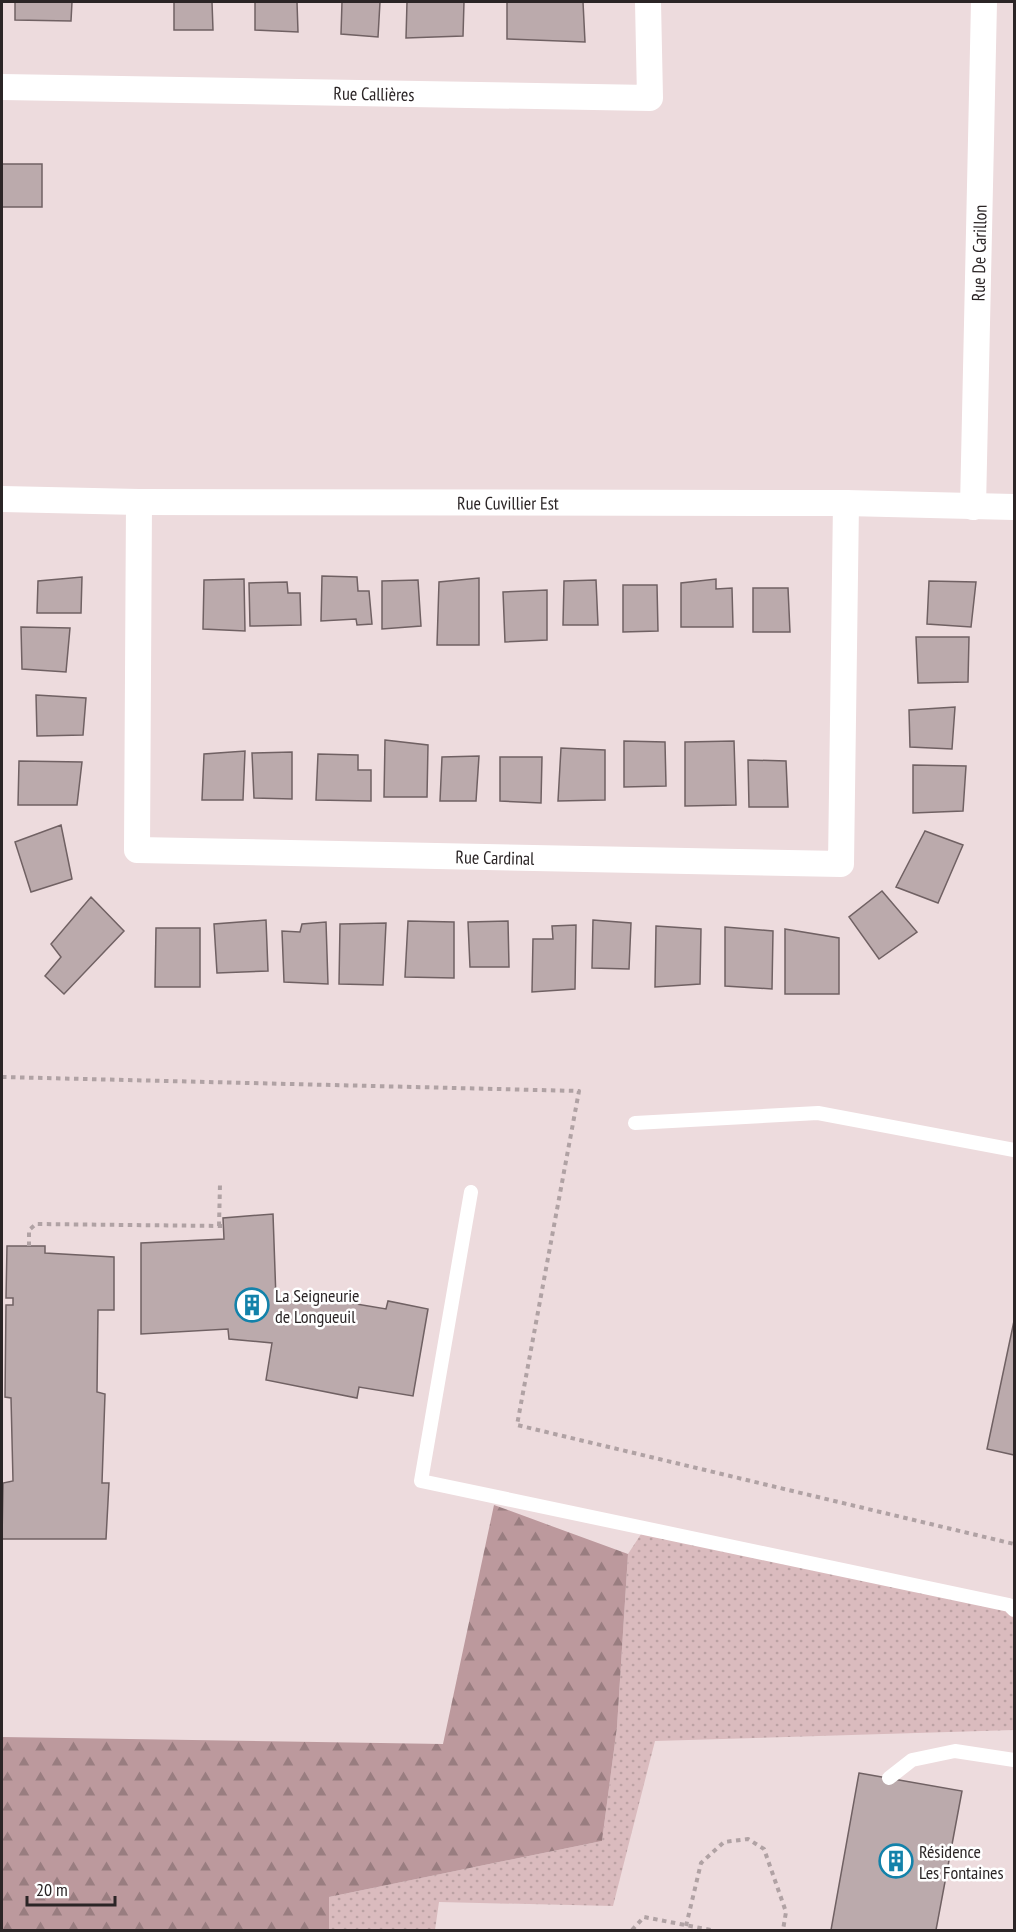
<svg xmlns="http://www.w3.org/2000/svg" width="1016" height="1932" font-family="'PT Sans Narrow',sans-serif">
  <style>
    .grass { fill: url(#grass-dots) }
    .forest { fill: url(#forest-firs) }
    .building { fill: #bbaaac; stroke: #706163; stroke-width: 1.5 }
    .lines { fill: none; stroke-linecap: round; stroke-linejoin: round }
    .path { stroke: #b0a2a4; stroke-width: 4; stroke-dasharray: 4.5 4.5; stroke-linecap: butt }
    .service { stroke: #fff; stroke-width: 14 }
    .minor { stroke: #fff; stroke-width: 26 }
    .labels { text-anchor: middle; dominant-baseline: central; stroke-width: 5; stroke-linejoin: round; paint-order: stroke }
    .street-label { font-size: 18px; fill: #2b2526; stroke: #fff }
    .poi-label { font-size: 18px; fill: #2b2526; stroke: #fff; text-anchor: start }
  </style>
  <defs>
    <pattern id="grass-dots" width="8" height="8" patternUnits="userSpaceOnUse" patternTransform="scale(1.5)"><rect width="8" height="8" fill="#dabbbe"/><path d="M2 2h.1M6 6h.1" fill="none" stroke="#bba1a3" stroke-width="1.8" stroke-linecap="round"/></pattern>
    <pattern id="forest-firs" width="22" height="20" patternUnits="userSpaceOnUse" patternTransform="scale(1.5)"><rect width="22" height="20" fill="#bc999d"/><path d="M5 1l3.5 6h-7zM16 11l3.5 6h-7z" fill="#997d80"/></pattern>
  </defs>
  <rect width="100%" height="100%" fill="#eddbdd"/>
  <path class="grass" d="M 645,1528 L 1014,1610 L 1014,1730 L 655,1741 L 613,1906 L 439,1902 L 435,1930 L 329,1930 L 329,1897 L 602,1841 L 617,1727 L 628,1554 Z"/>
  <path class="forest" d="M 494,1505 L 628,1554 L 617,1727 L 602,1841 L 329,1897 L 329,1930 L 2,1930 L 2,1737 L 443,1744 Z"/>
  <path class="building" d="M 15,2 L 72,2 L 71,21 L 15,20 Z
    M 174,2 L 212,2 L 213,30 L 174,30 Z
    M 255,2 L 297,2 L 298,32 L 255,30 Z
    M 342,2 L 380,2 L 378,37 L 341,34 Z
    M 407,2 L 464,2 L 463,36 L 406,38 Z
    M 507,2 L 583,2 L 585,42 L 507,39 Z
    M 2,164 L 42,164 L 42,207 L 2,207 Z
    M 322,576 L 357,577 L 358,591 L 369,591 L 372,624 L 357,625 L 356,619 L 321,621 Z
    M 82,577 L 81,613 L 37,613 L 38,581 Z
    M 479,578 L 479,645 L 437,645 L 439,582 Z
    M 244,579 L 245,631 L 203,629 L 204,580 Z
    M 716,579 L 716,589 L 732,588 L 733,627 L 681,627 L 681,583 Z
    M 418,580 L 421,626 L 382,629 L 382,581 Z
    M 596,580 L 598,625 L 563,625 L 564,581 Z
    M 929,581 L 976,582 L 971,627 L 927,624 Z
    M 287,582 L 288,593 L 300,593 L 301,625 L 250,626 L 249,583 Z
    M 623,585 L 657,585 L 658,631 L 623,632 Z
    M 753,588 L 788,588 L 790,632 L 753,632 Z
    M 547,590 L 547,640 L 505,642 L 503,592 Z
    M 21,627 L 70,628 L 66,672 L 22,669 Z
    M 916,637 L 969,637 L 968,682 L 918,683 Z
    M 36,695 L 86,698 L 83,735 L 37,736 Z
    M 955,707 L 952,749 L 910,747 L 909,710 Z
    M 385,740 L 428,745 L 427,797 L 384,797 Z
    M 624,741 L 665,742 L 666,786 L 624,787 Z
    M 734,741 L 736,805 L 685,806 L 685,742 Z
    M 561,748 L 605,750 L 605,800 L 558,801 Z
    M 245,751 L 243,800 L 202,800 L 204,754 Z
    M 292,752 L 292,799 L 254,798 L 252,753 Z
    M 318,754 L 358,755 L 358,770 L 371,770 L 371,801 L 316,800 Z
    M 479,756 L 476,801 L 440,801 L 442,757 Z
    M 500,757 L 542,757 L 541,803 L 500,801 Z
    M 748,760 L 786,761 L 788,807 L 749,807 Z
    M 19,761 L 82,762 L 77,805 L 18,805 Z
    M 913,765 L 966,766 L 963,811 L 913,813 Z
    M 61,825 L 72,879 L 31,892 L 15,842 Z
    M 925,831 L 963,845 L 938,903 L 896,887 Z
    M 882,891 L 917,932 L 879,959 L 849,917 Z
    M 91,897 L 124,931 L 64,994 L 45,976 L 61,957 L 51,944 Z
    M 266,920 L 268,971 L 217,973 L 214,924 Z
    M 593,920 L 631,923 L 629,969 L 592,968 Z
    M 408,921 L 454,922 L 454,978 L 405,977 Z
    M 508,921 L 509,967 L 470,967 L 468,922 Z
    M 326,922 L 328,984 L 284,982 L 282,931 L 300,932 L 302,924 Z
    M 386,923 L 383,985 L 339,984 L 340,924 Z
    M 576,925 L 575,989 L 532,992 L 533,939 L 553,939 L 552,926 Z
    M 656,926 L 701,929 L 700,984 L 655,987 Z
    M 725,927 L 773,931 L 772,989 L 725,986 Z
    M 156,928 L 200,928 L 200,987 L 155,987 Z
    M 785,929 L 839,938 L 839,994 L 785,994 Z
    M 273,1214 L 276,1299 L 296,1302 L 296,1294 L 386,1309 L 388,1301 L 428,1309 L 413,1396 L 359,1387 L 357,1398 L 266,1380 L 272,1343 L 229,1339 L 228,1329 L 141,1334 L 141,1243 L 224,1239 L 223,1218 Z
    M 7,1246 L 45,1246 L 45,1253 L 114,1257 L 114,1310 L 98,1310 L 97,1392 L 105,1394 L 102,1483 L 109,1483 L 106,1539 L 2,1539 L 3,1483 L 13,1481 L 11,1398 L 5,1397 L 6,1305 L 13,1305 L 13,1298 L 6,1298 Z
    M 1014,1321 L 1014,1455 L 987,1449 Z
    M 859,1773 L 962,1791 L 936,1930 L 831,1930 Z"/>
  <g class="lines">
    <path class="path" d="M 2,1077 L 579,1091 L 517,1425 L 1014,1544
      M 219,1226 L 220,1184
      M 29,1246 L 29,1230 L 36,1224 L 223,1226
      M 686,1926 L 701,1863 L 724,1842 L 748,1839 L 764,1849 L 786,1912 L 783,1930
      M 632,1930 L 644,1917 L 711,1930"/>
    <path class="service" d="M 635,1123 L 818,1113 L 1014,1150
      M 471,1192 L 421,1481 L 1009,1605 L 1014,1610
      M 889,1778 L 912,1760 L 955,1751 L 1014,1760"/>
    <g class="minor">
      <path id="s1" d="M 2,87 L 650,98 L 648,2"/>
      <path id="s2" d="M 2,499 L 139,502 L 846,503 L 1014,507"/>
      <path id="s3" d="M 139,502 L 137,850 L 841,864 L 846,503"/>
      <path id="s4" d="M 973,507 L 984,2"/>
    </g>
  </g>
  <defs>
    <g id="building-ring" transform="scale(1.725)"><circle r="9.5" fill="#fff" stroke="#1382aa" stroke-width="1.5"/><path d="M-4-6H4V6H1V3H-1V6H-4ZM-2.5-4.3h1.7v1.8h-1.7ZM.8-4.3h1.7v1.8H.8ZM-2.5-1h1.7V.8h-1.7ZM.8-1h1.7V.8H.8Z" fill="#1382aa"/></g>
  </defs>
  <g fill-rule="evenodd">
    <use href="#building-ring" x="252" y="1305"/>
    <use href="#building-ring" x="896" y="1861"/>
  </g>
  <g class="labels">
    <g class="street-label">
      <text stroke="none"><textPath href="#s1" startOffset="372">Rue Callières</textPath></text>
      <text stroke="none"><textPath href="#s4" startOffset="254">Rue De Carillon</textPath></text>
      <text stroke="none"><textPath href="#s2" startOffset="506">Rue Cuvillier Est</textPath></text>
      <text stroke="none"><textPath href="#s3" startOffset="706">Rue Cardinal</textPath></text>
    </g>
    <g class="poi-label">
      <text x="275" y="1295">La Seigneurie<tspan x="275" dy="21">de Longueuil</tspan></text>
      <text x="919" y="1851">Résidence<tspan x="919" dy="21">Les Fontaines</tspan></text>
    </g>
  </g>
  <rect width="1016" height="1932" fill="none" stroke="#2b2526" stroke-width="6"/>
  <path d="M27 1896v9h88v-9" fill="none" stroke="#2b2526" stroke-width="3"/>
  <text x="36" y="1896" font-size="18" fill="#2b2526" stroke="#ffffff" stroke-width="4.5" paint-order="stroke">20 m</text>
</svg>
